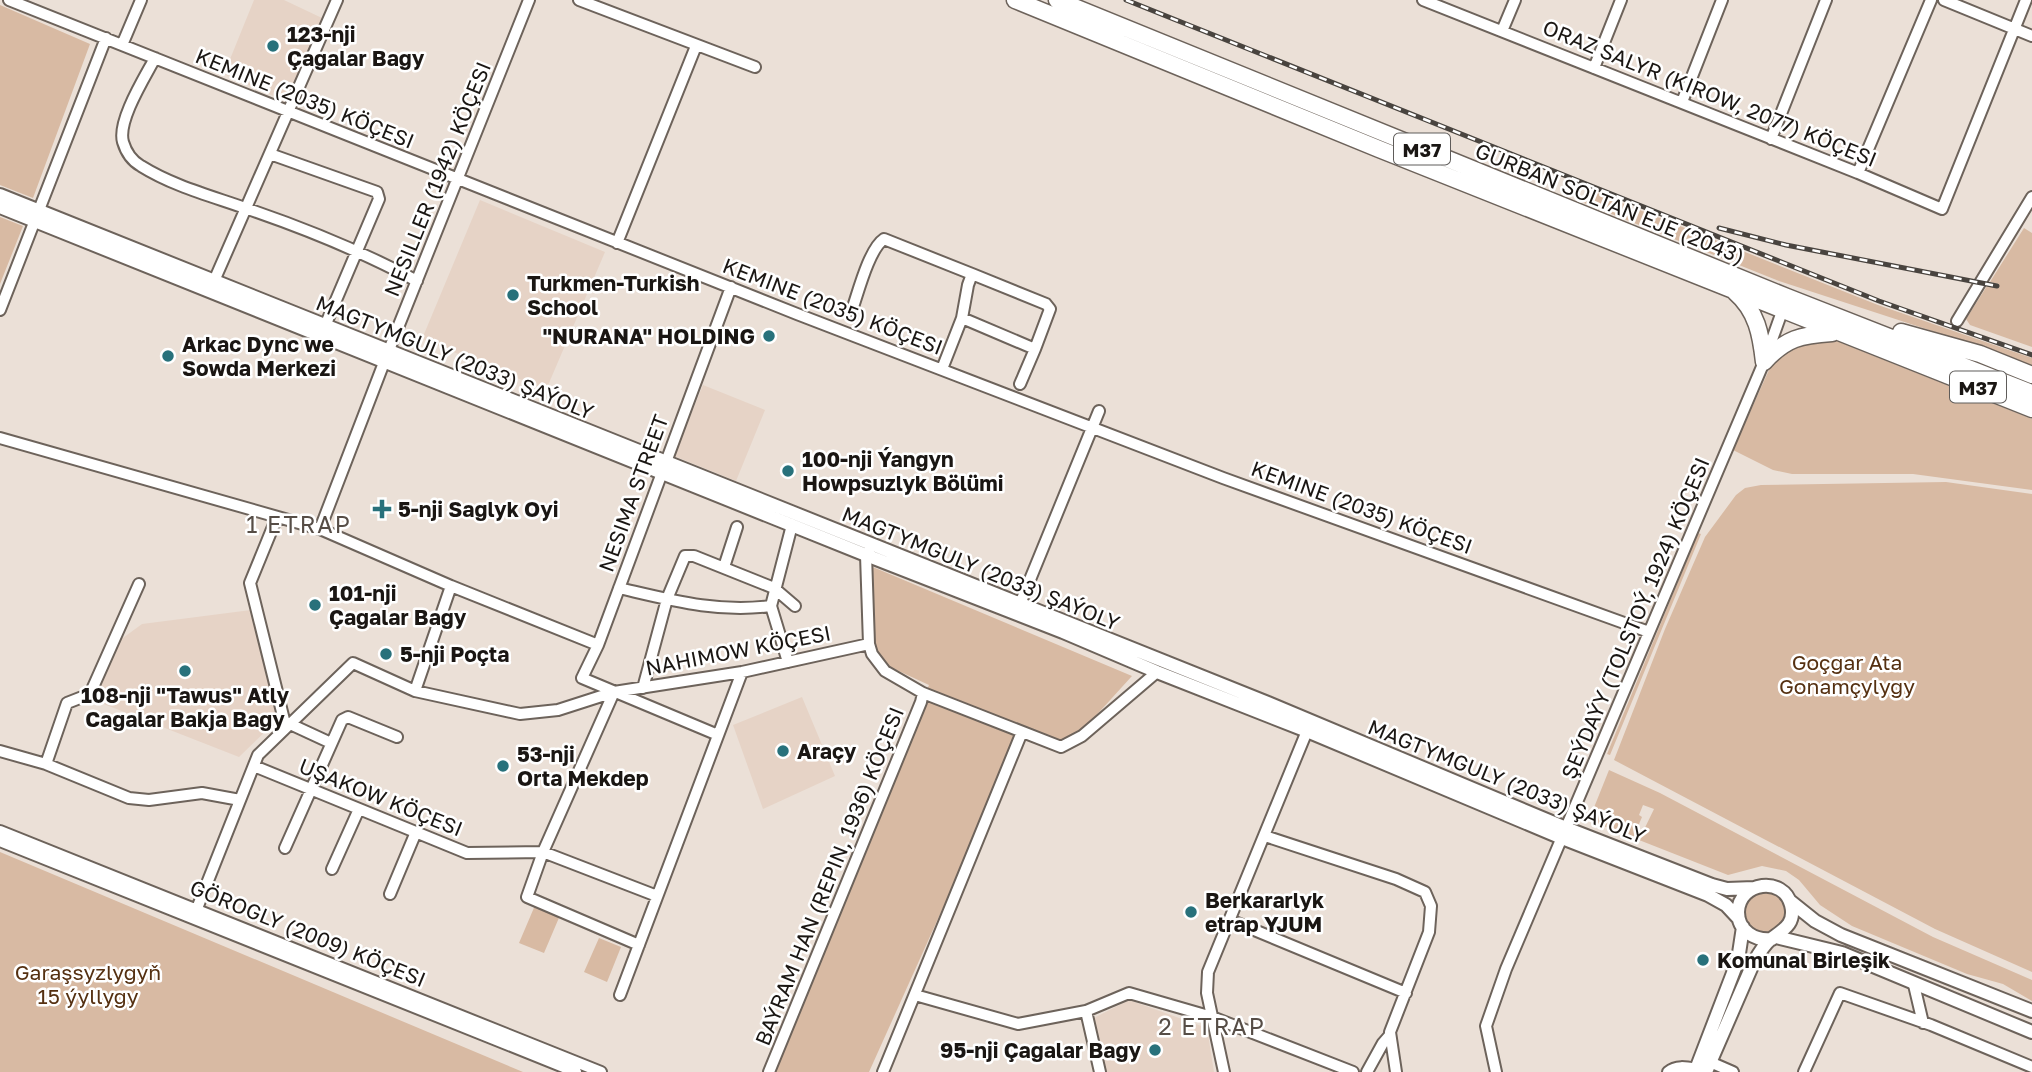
<svg xmlns="http://www.w3.org/2000/svg" width="2032" height="1072" font-family="'Golos Text',sans-serif">
  <style>
    .built { fill: #e6d3c6 }
    .green { fill: #d8baa3 }
    .lines { fill: none; stroke-linecap: round; stroke-linejoin: round }
    .minor-casing { stroke: #6d635b; stroke-width: 14 }
    .major-casing { stroke: #6d635b; stroke-width: 16 }
    .highway-casing { stroke: #6d635b; stroke-width: 19 }
    .minor { stroke: #fff; stroke-width: 10 }
    .major { stroke: #fff; stroke-width: 12 }
    .highway { stroke: #fff; stroke-width: 16 }
    .rail-casing { stroke: #49443f; stroke-width: 5 }
    .rail { stroke: #fff; stroke-width: 2.5; stroke-dasharray: 8; stroke-linecap: butt }
    .poi-dot { fill: #28717b; stroke: #fff; stroke-width: 2.5 }
    .labels { text-anchor: middle; dominant-baseline: central; stroke-width: 5; stroke-linejoin: round; paint-order: stroke }
    .shield { fill: #fff; stroke: #5f5c5a; stroke-width: 2 }
    .shield-label { font-size: 19px; font-weight: bold; fill: #1a1613 }
    .poi-label { font-size: 21px; font-weight: bold; fill: #1a1613; stroke: #fff; text-anchor: start }
    .street-label { font-size: 21px; fill: #1a1613; stroke: #fff }
    .park-label { font-size: 21px; fill: #553011; stroke: #fff }
    .neighbourhood-label { font-size: 23px; letter-spacing: 2px; fill: #564d46; stroke: #fff }
  </style>
  <rect width="100%" height="100%" fill="#ebe0d7"/>
  <path class="built" d="M 254,0 L 284,0 L 322,18 L 287,102 L 224,74 Z
    M 480,200 L 605,252 L 546,390 L 422,339 Z
    M 703,385 L 765,410 L 736,481 L 674,456 Z
    M 251,610 L 277,720 L 239,757 L 91,699 L 116,643 L 142,624 Z
    M 802,697 L 835,776 L 763,809 L 733,725 Z
    M 1129,1000 L 1207,1028 L 1214,1072 L 1105,1072 L 1094,1018 Z"/>
  <path class="green" d="M 0,5 L 90,44 L 33,198 L 0,185 Z
    M 1587,189 L 1878,305 L 2032,358 L 2032,367 L 1975,345 L 1779,281 L 1584,203 L 1582,202 Z
    M 0,217 L 23,226 L 0,284 Z
    M 2024,228 L 2032,233 L 2032,347 L 1970,325 L 1966,319 L 1987,286 L 1998,288 L 1999,284 L 1990,282 Z
    M 1829,338 L 2032,419 L 2032,490 L 1913,474 L 1792,474 L 1773,470 L 1733,450 L 1773,361 L 1790,348 Z
    M 1946,482 L 2032,494 L 2032,972 L 1935,929 L 1614,760 L 1665,629 L 1705,537 L 1736,495 L 1745,488 L 1761,485 Z
    M 1698,533 L 1701,534 L 1610,755 L 1607,754 Z
    M 868,565 L 1132,676 L 1071,743 L 1022,732 L 869,1072 L 768,1072 L 929,685 L 877,661 Z
    M 1609,770 L 1660,793 L 1933,937 L 2032,980 L 2032,1001 L 2003,984 L 1967,974 L 1852,926 L 1820,905 L 1799,880 L 1786,871 L 1762,866 L 1728,875 L 1639,840 L 1654,809 L 1643,805 L 1639,815 L 1642,817 L 1633,838 L 1589,820 Z
    M 0,852 L 523,1072 L 0,1072 Z
    M1745 912a20 20 0 1 1 40 0a20 20 0 1 1-40 0Z
    M 536,903 L 561,913 L 544,953 L 519,943 Z
    M 599,938 L 621,947 L 607,982 L 584,972 Z"/>
  <g class="lines">
    <g class="minor-casing">
      <path id="minor" d="M 9,0 L 797,314 L 1223,478 L 1649,632
        M 579,0 L 755,67
        M 1423,0 L 1858,173 L 1942,209 L 2026,0
        M 1944,0 L 2032,36
        M 1502,31 L 1515,0
        M 122,45 L 141,0
        M 155,58 C 145,77 117,121 123,142 C 126,152 132,161 141,166 C 173,186 211,196 245,208 C 304,228 361,251 417,281
        M 1594,68 L 1621,0
        M 1682,102 L 1722,0
        M 1771,139 L 1826,0
        M 270,154 L 377,192 L 379,199 L 376,206 L 325,326
        M 1858,173 L 1931,0
        M 617,243 L 696,46
        M 214,281 L 337,0
        M 0,310 L 106,38
        M 852,310 C 858,293 869,249 884,239 L 972,274 L 968,285 L 962,318 L 942,369
        M 962,318 L 1035,349 L 1050,309 L 1046,304 L 972,274
        M 1957,321 L 2032,197
        M 1020,384 L 1035,349
        M 0,438 L 320,529 L 451,586 L 598,645
        M 277,517 L 250,583 L 286,728
        M 320,529 L 385,360 L 529,0
        M 869,551 L 866,555 L 869,644 L 872,654 L 885,671 L 923,693 L 1061,747 L 1082,736 L 1157,672
        M 724,567 L 737,527
        M 619,588 C 671,600 717,613 771,606 L 792,525
        M 1020,604 L 1099,411
        M 771,606 L 788,662
        M 643,688 L 667,599 L 685,556 L 694,556 L 774,588 L 795,606
        M 415,691 L 520,714 L 558,710 L 614,692 L 742,672 L 869,644
        M 614,692 L 543,852 L 527,897 L 639,945
        M 290,724 L 331,743
        M 718,735 L 582,678 L 598,645 L 731,287
        M 0,751 L 46,764 L 129,798 L 149,800 L 202,793 L 240,800
        M 46,764 L 67,703 L 90,694 L 139,584
        M 254,766 L 467,853 L 543,852 L 657,896
        M 0,831 L 601,1072
        M 1265,836 L 1396,879 L 1425,892 L 1431,906 L 1429,932 L 1390,1032 L 1396,1072
        M 0,841 L 576,1072
        M 285,848 L 342,720 L 348,717 L 397,737
        M 332,869 L 359,809
        M 390,894 L 416,832
        M 194,916 L 258,755 L 353,663 L 415,691 L 451,586
        M 1230,920 L 1406,993
        M 1914,985 L 1923,1023
        M 620,995 L 742,672
        M 915,995 L 1018,1024 L 1086,1011 L 1129,993 L 1212,1017 L 1353,1072
        M 1086,1011 L 1100,1072
        M 1710,1062 L 1733,1072
        M 769,1072 L 921,702 L 923,693
        M 883,1072 L 1022,732
        M 1224,1072 L 1207,993 L 1208,972 L 1307,731
        M 1367,1072 L 1383,1043 L 1390,1035
        M 1496,1072 L 1486,1026 L 1506,969 L 1764,362 L 1784,306
        M 1668,1072 C 1676,1065 1686,1067 1696,1069
        M 1804,1072 L 1840,993 L 1931,1025 L 2032,1067"/>
    </g>
    <g class="major-casing">
      <path id="major" d="M 0,195 L 1268,703 L 1566,828 L 1712,885 L 1727,889 L 1754,888
        M 0,207 L 866,555 L 1063,632 L 1157,672 L 1307,731 L 1562,838 L 1708,895 L 1726,905 L 1739,919
        M 1790,901 L 1815,921 L 1841,935 L 2032,1011
        M 1776,937 L 1842,953 L 2032,1032
        M 1695,1072 L 1738,960 L 1743,927
        M 1706,1072 L 1752,966 C 1757,957 1762,946 1771,939 C 1783,930 1796,924 1791,905 C 1784,876 1739,881 1738,912 C 1738,931 1755,941 1772,939"/>
    </g>
    <g class="highway-casing">
      <path id="highway" d="M 1015,0 L 1379,149 L 2032,409
        M 1057,0 L 1787,297 L 2032,393
        M 1735,292 C 1757,311 1761,335 1764,362
        M 1901,332 L 1980,354 L 2032,375
        M 1764,362 C 1786,338 1801,335 1832,333"/>
    </g>
    <use href="#minor" class="minor"/>
    <use href="#major" class="major"/>
    <use href="#highway" class="highway"/>
    <g class="rail-casing">
      <path id="rail" d="M 1126,0 L 1879,301 L 2032,355
        M 1719,228 L 1786,245 L 1997,286"/>
    </g>
    <use href="#rail" class="rail"/>
  </g>
  <g class="poi-dot">
    <circle cx="273" cy="46" r="7"/>
    <circle cx="513" cy="295" r="7"/>
    <circle cx="769" cy="336" r="7"/>
    <circle cx="168" cy="356" r="7"/>
    <circle cx="788" cy="471" r="7"/>
    <path d="M378.5 498.5h7v7h7v7h-7v7h-7v-7h-7v-7h7z"/>
    <circle cx="315" cy="605" r="7"/>
    <circle cx="386" cy="654" r="7"/>
    <circle cx="185" cy="671" r="7"/>
    <circle cx="783" cy="751" r="7"/>
    <circle cx="503" cy="766" r="7"/>
    <circle cx="1191" cy="912" r="7"/>
    <circle cx="1703" cy="960" r="7"/>
    <circle cx="1155" cy="1050" r="7"/>
  </g>
  <g class="labels">
    <g class="shield">
      <rect x="1394" y="133.5" width="56" height="31" rx="5"/>
      <rect x="1950" y="371.5" width="56" height="31" rx="5"/>
    </g>
    <g class="shield-label">
      <text x="1422" y="149">M37</text>
      <text x="1978" y="387">M37</text>
    </g>
    <g class="poi-label">
      <text x="287" y="34">123-nji<tspan x="287" dy="24">Çagalar Bagy</tspan></text>
      <text x="527" y="283">Turkmen-Turkish<tspan x="527" dy="24">School</tspan></text>
      <text x="755" y="336" text-anchor="end">"NURANA" HOLDING</text>
      <text x="182" y="344">Arkac Dync we<tspan x="182" dy="24">Sowda Merkezi</tspan></text>
      <text x="802" y="459">100-nji Ýangyn<tspan x="802" dy="24">Howpsuzlyk Bölümi</tspan></text>
      <text x="398" y="509">5-nji Saglyk Oyi</text>
      <text x="329" y="593">101-nji<tspan x="329" dy="24">Çagalar Bagy</tspan></text>
      <text x="400" y="654">5-nji Poçta</text>
      <text x="185" y="695" text-anchor="middle">108-nji "Tawus" Atly<tspan x="185" dy="24">Cagalar Bakja Bagy</tspan></text>
      <text x="797" y="751">Araçy</text>
      <text x="517" y="754">53-nji<tspan x="517" dy="24">Orta Mekdep</tspan></text>
      <text x="1205" y="900">Berkararlyk<tspan x="1205" dy="24">etrap YJUM</tspan></text>
      <text x="1717" y="960">Komunal Birleşik</text>
      <text x="1141" y="1050" text-anchor="end">95-nji Çagalar Bagy</text>
    </g>
    <g class="street-label">
      <text transform="translate(1710 93) rotate(22)">ORAZ SALYR (KIROW, 2077) KÖÇESI</text>
      <text transform="translate(305 98) rotate(22)">KEMINE (2035) KÖÇESI</text>
      <text transform="translate(437 179) rotate(-68)">NESILLER (1942) KÖÇESI</text>
      <text transform="translate(1610 203) rotate(22)">GURBAN SOLTAN EJE (2043)</text>
      <text transform="translate(833 306) rotate(21)">KEMINE (2035) KÖÇESI</text>
      <text transform="translate(455 357) rotate(22)">MAGTYMGULY (2033) ŞAÝOLY</text>
      <text transform="translate(633 493) rotate(-70)">NESIMA STREET</text>
      <text transform="translate(1362 507) rotate(20)">KEMINE (2035) KÖÇESI</text>
      <text transform="translate(981 568) rotate(22)">MAGTYMGULY (2033) ŞAÝOLY</text>
      <text transform="translate(1635 618) rotate(-67)">ŞEÝDAÝY (TOLSTOÝ, 1924) KÖÇESI</text>
      <text transform="translate(738 650) rotate(-11)">NAHIMOW KÖÇESI</text>
      <text transform="translate(1507 781) rotate(22)">MAGTYMGULY (2033) ŞAÝOLY</text>
      <text transform="translate(381 797) rotate(22)">UŞAKOW KÖÇESI</text>
      <text transform="translate(829 876) rotate(-68)">BAÝRAM HAN (REPIN, 1936) KÖÇESI</text>
      <text transform="translate(308 933) rotate(22)">GÖROGLY (2009) KÖÇESI</text>
    </g>
    <g class="park-label">
      <text x="1847" y="662">Goçgar Ata<tspan x="1847" dy="24">Gonamçylygy</tspan></text>
      <text x="88" y="972">Garaşsyzlygyň<tspan x="88" dy="24">15 ýyllygy</tspan></text>
    </g>
    <g class="neighbourhood-label">
      <text x="299" y="524">1 ETRAP</text>
      <text x="1212" y="1026">2 ETRAP</text>
    </g>
  </g>
</svg>
